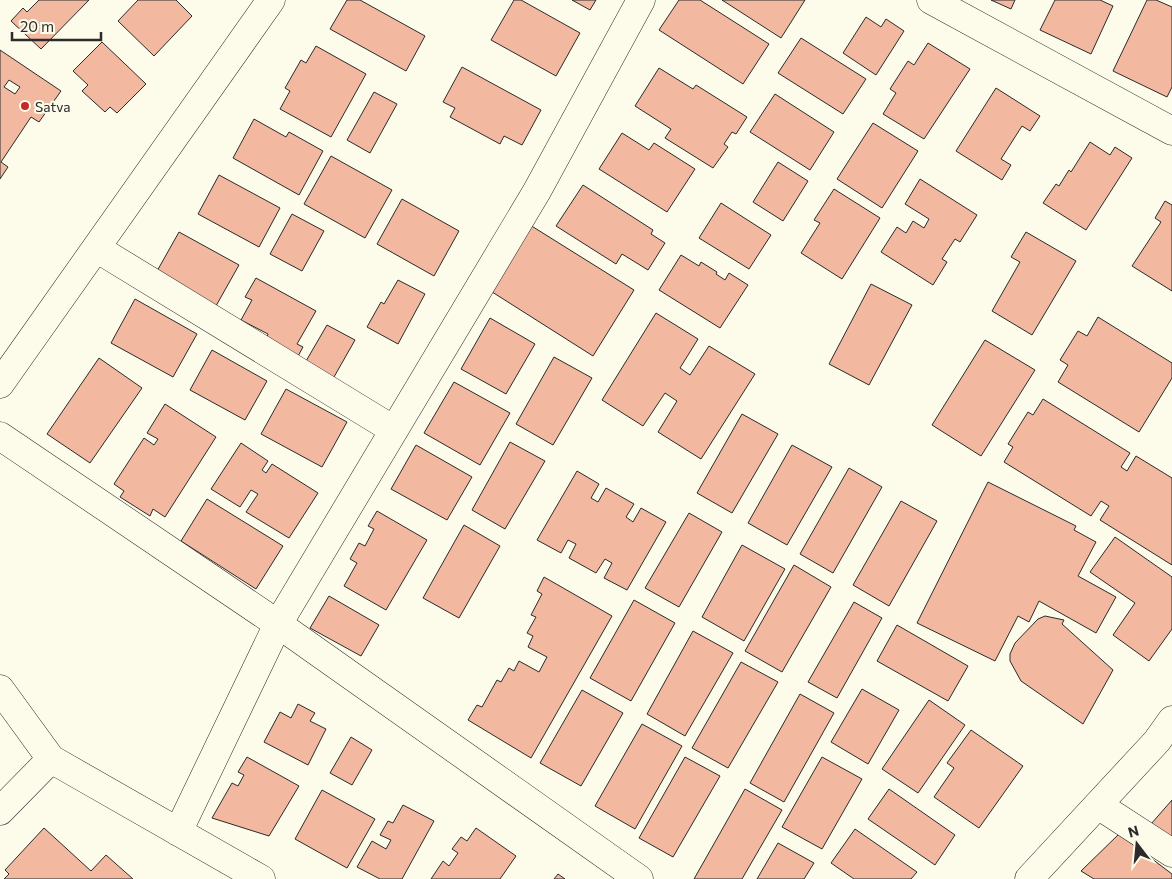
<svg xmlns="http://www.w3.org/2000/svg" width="1172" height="879" font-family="Commissioner,sans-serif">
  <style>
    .building { fill: #f2b8a0; stroke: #2b2b2b; fill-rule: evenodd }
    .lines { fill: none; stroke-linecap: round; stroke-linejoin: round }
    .minor-casing { stroke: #2b2b2b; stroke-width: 29 }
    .minor { stroke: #fdfbea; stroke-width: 28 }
    .poi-dot { fill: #c62828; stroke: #fdfbea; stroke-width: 2 }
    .labels { text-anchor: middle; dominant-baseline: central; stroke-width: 4; stroke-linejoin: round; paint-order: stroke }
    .poi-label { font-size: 14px; fill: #2b2b2b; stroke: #fdfbea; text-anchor: start }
  </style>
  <rect width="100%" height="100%" fill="#fdfbea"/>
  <path class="building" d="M 39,0 L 89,0 L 41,49 L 11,21 L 23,8 L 27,12 Z
    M 138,0 L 176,0 L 192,16 L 154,56 L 118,21 Z
    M 347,0 L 360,0 L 425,36 L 406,71 L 330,29 Z
    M 514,0 L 521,0 L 580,33 L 556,76 L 491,40 Z
    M 572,0 L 596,0 L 590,10 Z
    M 679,0 L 700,0 L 769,44 L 743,84 L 659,30 Z
    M 722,0 L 805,0 L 781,38 Z
    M 991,0 L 1015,0 L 1011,9 Z
    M 1055,0 L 1100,0 L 1113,6 L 1091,54 L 1040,30 Z
    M 1147,0 L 1156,0 L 1172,7 L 1172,87 L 1167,97 L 1113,71 Z
    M 866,17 L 881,27 L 886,19 L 904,31 L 876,75 L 843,53 Z
    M 801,38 L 866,79 L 843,114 L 778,73 Z
    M 102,42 L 146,84 L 117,113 L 110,107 L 105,112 L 82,91 L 88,85 L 73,71 Z
    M 928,43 L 970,69 L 924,139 L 883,114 L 896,93 L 890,89 L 908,61 L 914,65 Z
    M 316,46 L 366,74 L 331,137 L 280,109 L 290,91 L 285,88 L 301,60 L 306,63 Z
    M 0,50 L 61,91 L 39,122 L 31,117 L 1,162 L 8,167 L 0,179 ZM 9,80 L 20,87 L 15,94 L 4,87 Z
    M 462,67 L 541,110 L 522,145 L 504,136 L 500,144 L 450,117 L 455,108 L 443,102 Z
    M 659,68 L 693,89 L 696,85 L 747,117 L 736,134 L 732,132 L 724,144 L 728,147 L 713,168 L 665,138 L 671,129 L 635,106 Z
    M 996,88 L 1040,116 L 1030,131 L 1022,126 L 1001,159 L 1011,165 L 1002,180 L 956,151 Z
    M 374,92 L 397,104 L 370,153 L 347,140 Z
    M 775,94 L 834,132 L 810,170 L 750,132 Z
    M 254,119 L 286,137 L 289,132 L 323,151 L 299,195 L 233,158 Z
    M 873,123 L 918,151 L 882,208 L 837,179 Z
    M 622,133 L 649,150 L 654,143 L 695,169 L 667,212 L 599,169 Z
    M 1090,142 L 1110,155 L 1115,147 L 1132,158 L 1086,230 L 1043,203 L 1056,184 L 1059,186 L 1069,170 L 1071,172 Z
    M 331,156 L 392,190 L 365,238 L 304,204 Z
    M 778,162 L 808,181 L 783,221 L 753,202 Z
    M 219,175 L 280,208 L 259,247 L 198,214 Z
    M 920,179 L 977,215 L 960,242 L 955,239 L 942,259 L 947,262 L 933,285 L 881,252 L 897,227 L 906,233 L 913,221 L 924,228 L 929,219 L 905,204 Z
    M 583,185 L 653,230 L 651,234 L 665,243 L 648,270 L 622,254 L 616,264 L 556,226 Z
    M 834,189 L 880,218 L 842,279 L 801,253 L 820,223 L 814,220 Z
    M 402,199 L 459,231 L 434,276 L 377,244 Z
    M 1165,201 L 1172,205 L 1172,291 L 1132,266 L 1161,222 L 1155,218 Z
    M 721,203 L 771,235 L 749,269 L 699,238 Z
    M 292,214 L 324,231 L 302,271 L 270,254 Z
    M 530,225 L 634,290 L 593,356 L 489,290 Z
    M 179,232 L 239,265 L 212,313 L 152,280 Z
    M 1026,232 L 1076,261 L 1032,335 L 992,311 L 1020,262 L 1011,257 Z
    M 681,255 L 699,266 L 701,262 L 717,272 L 716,274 L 725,280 L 729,273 L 748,285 L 720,328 L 659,290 Z
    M 256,278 L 316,311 L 297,344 L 303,347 L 297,358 L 265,341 L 268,334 L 241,320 L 252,300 L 245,297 Z
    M 398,280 L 425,294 L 398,344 L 367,327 L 381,302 L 384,304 Z
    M 871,284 L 912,305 L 869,385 L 829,364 Z
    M 135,299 L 197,334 L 173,377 L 111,343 Z
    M 656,313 L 698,339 L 680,368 L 690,375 L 709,346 L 755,374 L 701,459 L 658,432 L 677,401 L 665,393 L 643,426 L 602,400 Z
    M 1098,317 L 1172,363 L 1172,378 L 1139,432 L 1058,382 L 1068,365 L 1060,360 L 1078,331 L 1087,336 Z
    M 490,318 L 535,344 L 506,394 L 461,369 Z
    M 327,325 L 355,340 L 330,384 L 302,368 Z
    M 985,340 L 1035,370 L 981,456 L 932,425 Z
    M 212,350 L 267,381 L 245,420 L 190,390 Z
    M 554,357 L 592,378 L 553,445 L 516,424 Z
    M 99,358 L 142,388 L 90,463 L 47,434 Z
    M 454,382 L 510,413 L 480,465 L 424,433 Z
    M 286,389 L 347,422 L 322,467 L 261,434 Z
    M 1043,399 L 1130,453 L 1121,467 L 1127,471 L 1136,456 L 1172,478 L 1172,565 L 1100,520 L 1109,506 L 1101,501 L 1091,516 L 1004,462 L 1013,447 L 1008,444 L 1028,412 L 1033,415 Z
    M 165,404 L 216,437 L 165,517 L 153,509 L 150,516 L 120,497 L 124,491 L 114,484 L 144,438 L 154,445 L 158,439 L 147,433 Z
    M 742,414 L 778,434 L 732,513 L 697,493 Z
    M 510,442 L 545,461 L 505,529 L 472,510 Z
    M 241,443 L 268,461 L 262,470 L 266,473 L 272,464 L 318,493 L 289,538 L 246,512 L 258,494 L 251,490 L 240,507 L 211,489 Z
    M 416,445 L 472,477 L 447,520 L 391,489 Z
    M 792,445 L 832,467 L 787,545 L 748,523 Z
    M 849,468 L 882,487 L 833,573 L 800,554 Z
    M 577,471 L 599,484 L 591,498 L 598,502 L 606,488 L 634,504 L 626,517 L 633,522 L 641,508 L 666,522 L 627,590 L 604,578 L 612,563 L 605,559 L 596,573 L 569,558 L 576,544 L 568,540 L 561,553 L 537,540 Z
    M 988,482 L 1076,526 L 1074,530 L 1096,542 L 1078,576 L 1116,597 L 1096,633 L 1039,601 L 1029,622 L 1018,616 L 995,661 L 917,623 Z
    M 207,499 L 283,546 L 256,589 L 181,541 Z
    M 901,501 L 937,521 L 889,606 L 853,585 Z
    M 377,511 L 427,540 L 386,610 L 344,586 L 357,563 L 350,559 L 359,543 L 365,546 L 374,529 L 368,526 Z
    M 689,513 L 722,532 L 679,607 L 645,588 Z
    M 464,525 L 500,546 L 459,618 L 423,598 Z
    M 1115,537 L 1172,577 L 1172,629 L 1149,661 L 1113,635 L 1135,603 L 1090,572 Z
    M 742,545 L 785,569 L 744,641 L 702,617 Z
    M 794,565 L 831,587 L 782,672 L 745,651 Z
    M 544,577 L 612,616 L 531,758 L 468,720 L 477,705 L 482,707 L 497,680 L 501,682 L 509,668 L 514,671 L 519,661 L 539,672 L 547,657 L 528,647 L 533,636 L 527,633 L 536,617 L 531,615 L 542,594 L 537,591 Z
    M 329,596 L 379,625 L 361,656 L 310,628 Z
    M 634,600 L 675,623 L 631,701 L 590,678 Z
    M 854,602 L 882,618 L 837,698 L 808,682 Z
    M 1045,616 L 1064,620 L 1062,624 L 1113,670 L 1083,724 L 1021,681 L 1010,661 L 1010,654 L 1015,643 L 1038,619 Z
    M 897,625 L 968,666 L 948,701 L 877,661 Z
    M 693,631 L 733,653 L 685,736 L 647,714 Z
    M 741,662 L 778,682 L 728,768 L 692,748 Z
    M 862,689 L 899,710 L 868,764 L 831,742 Z
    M 582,690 L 623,713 L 581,786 L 540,763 Z
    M 800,694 L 834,713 L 784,802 L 750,783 Z
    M 929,700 L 965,725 L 918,793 L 882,769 Z
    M 298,704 L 315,713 L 310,721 L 326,729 L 308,765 L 264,742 L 280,712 L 291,718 Z
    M 642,724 L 682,746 L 635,829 L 595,806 Z
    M 971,730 L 1023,766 L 979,828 L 934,797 L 954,768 L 947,763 Z
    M 351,737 L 372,750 L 352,785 L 330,773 Z
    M 247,757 L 299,786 L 269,836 L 212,818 L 232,783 L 238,786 L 244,775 L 238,772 Z
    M 685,757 L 720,776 L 673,857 L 639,838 Z
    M 822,757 L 862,779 L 822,849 L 782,827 Z
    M 745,789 L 782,810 L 742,879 L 694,879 Z
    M 889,789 L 955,835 L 935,865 L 868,819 Z
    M 322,790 L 375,819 L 347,868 L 295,839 Z
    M 1172,800 L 1172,842 L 1151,824 Z
    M 403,805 L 434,821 L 402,879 L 380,879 L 357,867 L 372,841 L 386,849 L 391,840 L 380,835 L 388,821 L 393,823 Z
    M 44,828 L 91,871 L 106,855 L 133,879 L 4,879 L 9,874 L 5,870 Z
    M 476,828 L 516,856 L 500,879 L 431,879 L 443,861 L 449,866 L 458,853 L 452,849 L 461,837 L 467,841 Z
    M 855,829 L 917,872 L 911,879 L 854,879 L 831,863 Z
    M 1119,834 L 1172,874 L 1172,879 L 1094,879 L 1081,871 Z
    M 778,843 L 814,863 L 804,879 L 757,879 Z
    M 558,874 L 565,879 L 554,879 Z"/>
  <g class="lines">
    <g class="minor-casing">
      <path id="minor" d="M 931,0 L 1172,131
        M 96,248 L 394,430
        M 0,384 L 271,0
        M 0,436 L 278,624 L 639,879
        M 0,689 L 51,759 L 261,879
        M 1098,805 L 1172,853
        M 0,811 L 51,759
        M 178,832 L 278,624 L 537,191 L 641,0
        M 1029,879 L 1157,741 L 1172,720"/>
    </g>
    <use href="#minor" class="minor"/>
  </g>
  <circle class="poi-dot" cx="25" cy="106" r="5"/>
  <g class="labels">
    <g class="poi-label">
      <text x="35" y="106">Satva</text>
    </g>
  </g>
  <g transform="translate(1137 844) rotate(344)" stroke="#fdfbea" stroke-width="4" paint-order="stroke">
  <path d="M0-4L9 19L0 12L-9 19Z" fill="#2b2b2b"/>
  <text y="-8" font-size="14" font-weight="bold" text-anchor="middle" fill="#2b2b2b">N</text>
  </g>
  <path d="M12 32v8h89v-8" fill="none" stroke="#2b2b2b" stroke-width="2.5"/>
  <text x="20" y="32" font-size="15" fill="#2b2b2b" stroke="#fdfbea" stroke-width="4" paint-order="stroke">20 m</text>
</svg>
